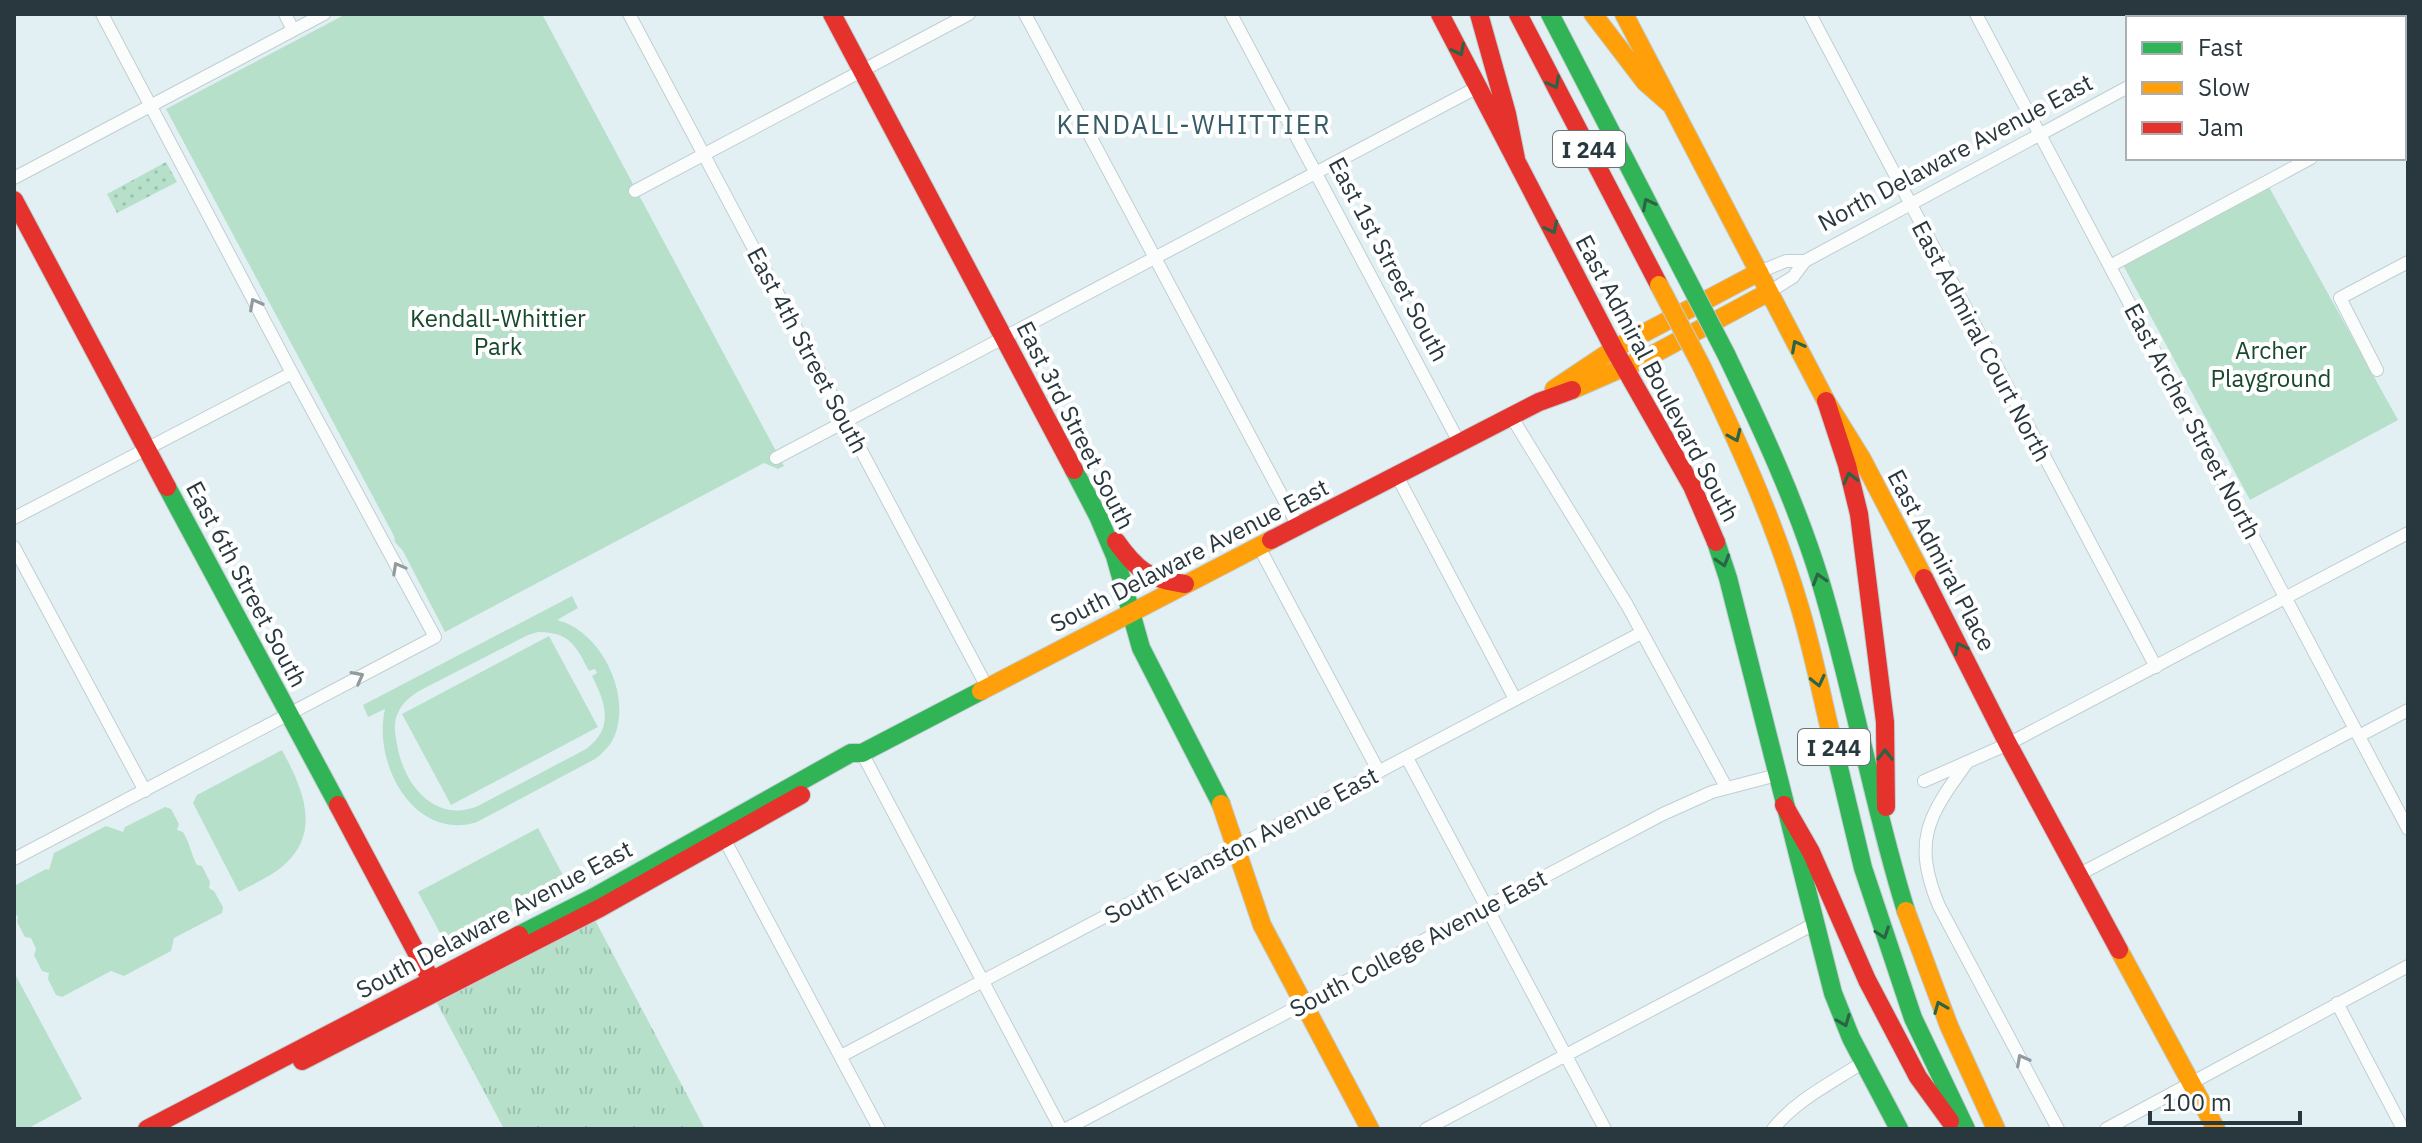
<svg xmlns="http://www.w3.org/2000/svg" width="2422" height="1143" font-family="'IBM Plex Sans',sans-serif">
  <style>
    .grass { fill: url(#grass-tufts) }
    .park { fill: #b7e0cb; fill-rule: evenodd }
    .garden { fill: url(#garden-dots) }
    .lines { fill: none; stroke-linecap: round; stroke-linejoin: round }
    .street-casing { stroke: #c0ced2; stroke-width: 14 }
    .fast-casing { stroke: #c0ced2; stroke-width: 20 }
    .slow-casing { stroke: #c0ced2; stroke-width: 20 }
    .jam-casing { stroke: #c0ced2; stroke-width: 20 }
    .street { stroke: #fbfdfd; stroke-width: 12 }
    .fast { stroke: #30b455; stroke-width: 18 }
    .slow { stroke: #ff9f0a; stroke-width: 18 }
    .jam { stroke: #e5322d; stroke-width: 18 }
    .fast-bridge-casing { stroke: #c0ced2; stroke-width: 20; stroke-linecap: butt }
    .slow-bridge-casing { stroke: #c0ced2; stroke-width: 20; stroke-linecap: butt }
    .fast-bridge { stroke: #30b455; stroke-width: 18 }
    .slow-bridge { stroke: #ff9f0a; stroke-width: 18 }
    .oneway { stroke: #2b6346 }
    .oneway2 { stroke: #929a9e }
    .labels { text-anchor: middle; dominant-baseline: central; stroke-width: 8; stroke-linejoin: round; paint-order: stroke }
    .shield { fill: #fff; stroke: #687478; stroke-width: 2 }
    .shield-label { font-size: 22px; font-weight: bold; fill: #28383e }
    .street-label { font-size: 24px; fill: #28383e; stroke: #fff }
    .park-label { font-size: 24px; fill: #17492d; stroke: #fff }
    .neighbourhood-label { font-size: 26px; letter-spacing: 2px; fill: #365c68; stroke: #fff }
  </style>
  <defs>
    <pattern id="grass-tufts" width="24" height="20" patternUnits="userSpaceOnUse" patternTransform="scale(2)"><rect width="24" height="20" fill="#b7e0cb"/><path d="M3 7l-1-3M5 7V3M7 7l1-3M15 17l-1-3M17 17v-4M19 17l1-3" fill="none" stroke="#9dc1af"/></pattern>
    <pattern id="garden-dots" width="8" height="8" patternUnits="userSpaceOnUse" patternTransform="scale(2)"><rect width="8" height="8" fill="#b7e0cb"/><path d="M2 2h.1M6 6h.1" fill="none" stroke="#9dc1af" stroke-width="1.8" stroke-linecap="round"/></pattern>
  </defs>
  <rect width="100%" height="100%" fill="#e2f0f4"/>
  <path class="grass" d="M 595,920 L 705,1129 L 504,1129 L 437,1003 Z"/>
  <path class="park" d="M 346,14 L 542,14 L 784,466 L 778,469 L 764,463 L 445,632 L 403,551 L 395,542 L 394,536 L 166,109 Z
    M 2269,187 L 2398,420 L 2250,500 L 2123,265 Z
    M 572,596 L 578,608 L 557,620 C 601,631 631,693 615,735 C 611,745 603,753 595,759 L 477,822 C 414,842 372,763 385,709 L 368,717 L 363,705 ZM 538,632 C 570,632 576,646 589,671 L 595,669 L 597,673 L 592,676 C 605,702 615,728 586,749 L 478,806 C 435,824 403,784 397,744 C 395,734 393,723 398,713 C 402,703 410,697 419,691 L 528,635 Z
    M 549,636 L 598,727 L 451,805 L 402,714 Z
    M 282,750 C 302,787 323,832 283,866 C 270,877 253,884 239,892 L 193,803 L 197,795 Z
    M 165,807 L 171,809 L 179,824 L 177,830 L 183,832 C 190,843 191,854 197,865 L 202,866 L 210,882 L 209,888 L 214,891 L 223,907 L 222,913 L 174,938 L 171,951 L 124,976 L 111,971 L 62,997 L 56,995 L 48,979 L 49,973 L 42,971 L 34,955 L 36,949 L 31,938 L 25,937 L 17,922 L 18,916 L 14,914 L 14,886 L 46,869 L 49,870 L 54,853 L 106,826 L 123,832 L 125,827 Z
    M 538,828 L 567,883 L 447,946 L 418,892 Z
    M 14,972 L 82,1099 L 27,1129 L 14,1129 Z"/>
  <path class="garden" d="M 166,162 L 177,182 L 117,213 L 107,194 Z"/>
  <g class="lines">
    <g class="street-casing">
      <path id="street" d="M 285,14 L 293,30
        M 629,14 L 987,687
        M 1025,14 L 1298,526
        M 1231,14 L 1459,442
        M 1810,14 L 2156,667
        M 1976,14 L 2408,829
        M 2391,14 L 2393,18
        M 2256,18 L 2264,14
        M 2404,39 L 2408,46
        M 2404,108 L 2408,106
        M 14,178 L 324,14
        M 635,191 L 969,14
        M 2110,266 L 2311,158
        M 1759,272 L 1786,261 L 1805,261
        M 1769,292 L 1793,277 L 1805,261 L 2128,87
        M 2377,370 L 2340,298 L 2408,262
        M 1511,416 L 1627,605 L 1726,787
        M 776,458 L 1478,87
        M 1396,474 L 1515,699
        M 14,518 L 292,373
        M 14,547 L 145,791
        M 1259,547 L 1379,772
        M 2359,736 L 2408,710
        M 862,753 L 1061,1129
        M 1407,758 L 1605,1129
        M 1966,764 C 1928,816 1912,841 1939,906 L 2058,1129
        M 1924,781 L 2008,744 L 2408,533
        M 721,833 L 879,1129
        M 14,859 L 435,637 L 292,373 L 102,14
        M 2078,875 L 2355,729
        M 2337,1003 L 2403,1129
        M 841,1056 L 1641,633
        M 1066,1129 L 1663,814 L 1712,792 L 1777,775
        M 1426,1129 L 1814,924
        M 1773,1129 C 1797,1099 1832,1083 1863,1062
        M 2106,1129 L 2408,966"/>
    </g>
    <g class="fast-casing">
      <path id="fast" d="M 1550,14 L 1684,273
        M 1726,354 C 1761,427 1796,502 1820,580 C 1853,689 1872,802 1906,911
        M 1074,470 L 1098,516 L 1115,556 L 1141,648 L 1221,804
        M 167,487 L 338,805
        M 1716,542 L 1728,578 L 1833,993 L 1851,1038 L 1899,1129
        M 1835,751 L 1863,868 L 1913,1018 L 1966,1129
        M 519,935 L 594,897 L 851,753 L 862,753 L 981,691"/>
    </g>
    <g class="slow-casing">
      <path id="slow" d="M 1593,14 L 1645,82 L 1670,104
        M 1624,14 L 1826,401 L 1862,459 L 1924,578
        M 1701,365 C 1739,444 1775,523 1800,608 C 1814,655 1823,703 1835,751
        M 1554,389 L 1614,349 L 1759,272
        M 1572,390 L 1652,355 L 1769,292
        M 981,691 L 1271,540
        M 1221,804 L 1262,925 L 1370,1129
        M 1906,911 L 1949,1026 L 1996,1129
        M 2119,950 L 2216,1129"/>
    </g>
    <g class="jam-casing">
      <path id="jam" d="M 832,14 L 1074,470
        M 1440,14 L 1614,349 L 1692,486 L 1716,542
        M 1479,14 L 1507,114 L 1516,159
        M 1518,14 L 1659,285
        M 14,200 L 167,487
        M 1826,401 L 1847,465 L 1859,514 L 1885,722 L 1886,807
        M 1271,540 L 1539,402 L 1572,390
        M 1116,541 C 1137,571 1149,579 1185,584
        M 1924,578 L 2008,744 L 2119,950
        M 338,805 L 437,991
        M 1784,805 L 1811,852 L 1867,980 L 1918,1077 L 1950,1121
        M 302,1061 L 600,908 L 801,795
        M 147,1129 L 519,935"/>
    </g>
    <use href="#street" class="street"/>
    <use href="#fast" class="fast"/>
    <use href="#slow" class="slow"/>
    <use href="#jam" class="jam"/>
    <g class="fast-bridge-casing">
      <path id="fast-bridge" d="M 1684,273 L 1726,354"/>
    </g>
    <g class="slow-bridge-casing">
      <path id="slow-bridge" d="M 1659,285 L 1701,365"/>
    </g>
    <use href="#fast-bridge" class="fast-bridge"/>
    <use href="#slow-bridge" class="slow-bridge"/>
  </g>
  <defs><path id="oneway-chevron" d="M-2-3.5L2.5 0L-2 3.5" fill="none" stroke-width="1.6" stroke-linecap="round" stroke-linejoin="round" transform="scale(2)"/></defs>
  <g class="oneway">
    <use href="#oneway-chevron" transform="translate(1459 50) rotate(63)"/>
    <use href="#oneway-chevron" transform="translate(1554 83) rotate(62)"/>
    <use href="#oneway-chevron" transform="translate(1648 204) rotate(-117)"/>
    <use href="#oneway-chevron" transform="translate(1552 228) rotate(63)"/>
    <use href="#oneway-chevron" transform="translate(1797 346) rotate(-118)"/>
    <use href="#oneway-chevron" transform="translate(1735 436) rotate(66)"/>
    <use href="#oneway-chevron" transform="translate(1850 478) rotate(-104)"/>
    <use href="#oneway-chevron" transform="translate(1723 561) rotate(73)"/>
    <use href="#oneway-chevron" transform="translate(1819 579) rotate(-107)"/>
    <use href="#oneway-chevron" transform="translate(1960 648) rotate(-117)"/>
    <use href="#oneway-chevron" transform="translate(1818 681) rotate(77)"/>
    <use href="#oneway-chevron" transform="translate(1885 755) rotate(-90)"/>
    <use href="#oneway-chevron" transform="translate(1883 933) rotate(71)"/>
    <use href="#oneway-chevron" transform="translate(1940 1007) rotate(-112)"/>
    <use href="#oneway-chevron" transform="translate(1844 1021) rotate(68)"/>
  </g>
  <g class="oneway2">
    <use href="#oneway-chevron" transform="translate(255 304) rotate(-118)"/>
    <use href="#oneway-chevron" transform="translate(398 568) rotate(-119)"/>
    <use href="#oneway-chevron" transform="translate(358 677) rotate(-28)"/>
    <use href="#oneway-chevron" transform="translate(2022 1060) rotate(-118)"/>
  </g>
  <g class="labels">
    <g class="shield">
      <rect x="1553" y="131" width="72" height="36" rx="6"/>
      <rect x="1798" y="729" width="72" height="36" rx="6"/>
    </g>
    <g class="shield-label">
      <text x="1589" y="149">I 244</text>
      <text x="1834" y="747">I 244</text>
    </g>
    <g class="street-label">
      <text transform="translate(1955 152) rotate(-28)">North Delaware Avenue East</text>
      <text transform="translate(1389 259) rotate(62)">East 1st Street South</text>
      <text transform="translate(1982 341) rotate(62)">East Admiral Court North</text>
      <text transform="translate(808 350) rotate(62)">East 4th Street South</text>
      <text transform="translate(1658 378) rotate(62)">East Admiral Boulevard South</text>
      <text transform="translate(2193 421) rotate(62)">East Archer Street North</text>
      <text transform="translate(1076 425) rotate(63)">East 3rd Street South</text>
      <text transform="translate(1189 555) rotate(-27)">South Delaware Avenue East</text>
      <text transform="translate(1942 560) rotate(62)">East Admiral Place</text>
      <text transform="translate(247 584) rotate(62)">East 6th Street South</text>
      <text transform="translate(1241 845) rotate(-28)">South Evanston Avenue East</text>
      <text transform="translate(494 919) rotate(-28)">South Delaware Avenue East</text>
      <text transform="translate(1418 943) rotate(-28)">South College Avenue East</text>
    </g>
    <g class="park-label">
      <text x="498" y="318">Kendall-Whittier<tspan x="498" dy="28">Park</tspan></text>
      <text x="2271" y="350">Archer<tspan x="2271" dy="28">Playground</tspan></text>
    </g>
    <g class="neighbourhood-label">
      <text x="1194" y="124">KENDALL-WHITTIER</text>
    </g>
  </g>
  <rect width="2422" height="1143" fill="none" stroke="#28383e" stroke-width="32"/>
  <rect x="2126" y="16" width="280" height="144" fill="#ffffff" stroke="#a9afb2" stroke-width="2"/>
  <rect x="2142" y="42" width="40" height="12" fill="#30b455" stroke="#a9afb2" stroke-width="2"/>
  <text x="2198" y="56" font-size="24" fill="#28383e">Fast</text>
  <rect x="2142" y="82" width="40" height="12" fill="#ff9f0a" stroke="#a9afb2" stroke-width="2"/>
  <text x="2198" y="96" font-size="24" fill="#28383e">Slow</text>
  <rect x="2142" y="122" width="40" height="12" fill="#e5322d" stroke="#a9afb2" stroke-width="2"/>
  <text x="2198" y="136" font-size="24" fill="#28383e">Jam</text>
  <path d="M2150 1111v12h150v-12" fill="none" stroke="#28383e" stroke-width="4"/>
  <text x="2162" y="1111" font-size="24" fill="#28383e" stroke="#ffffff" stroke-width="6" paint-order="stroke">100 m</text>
</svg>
